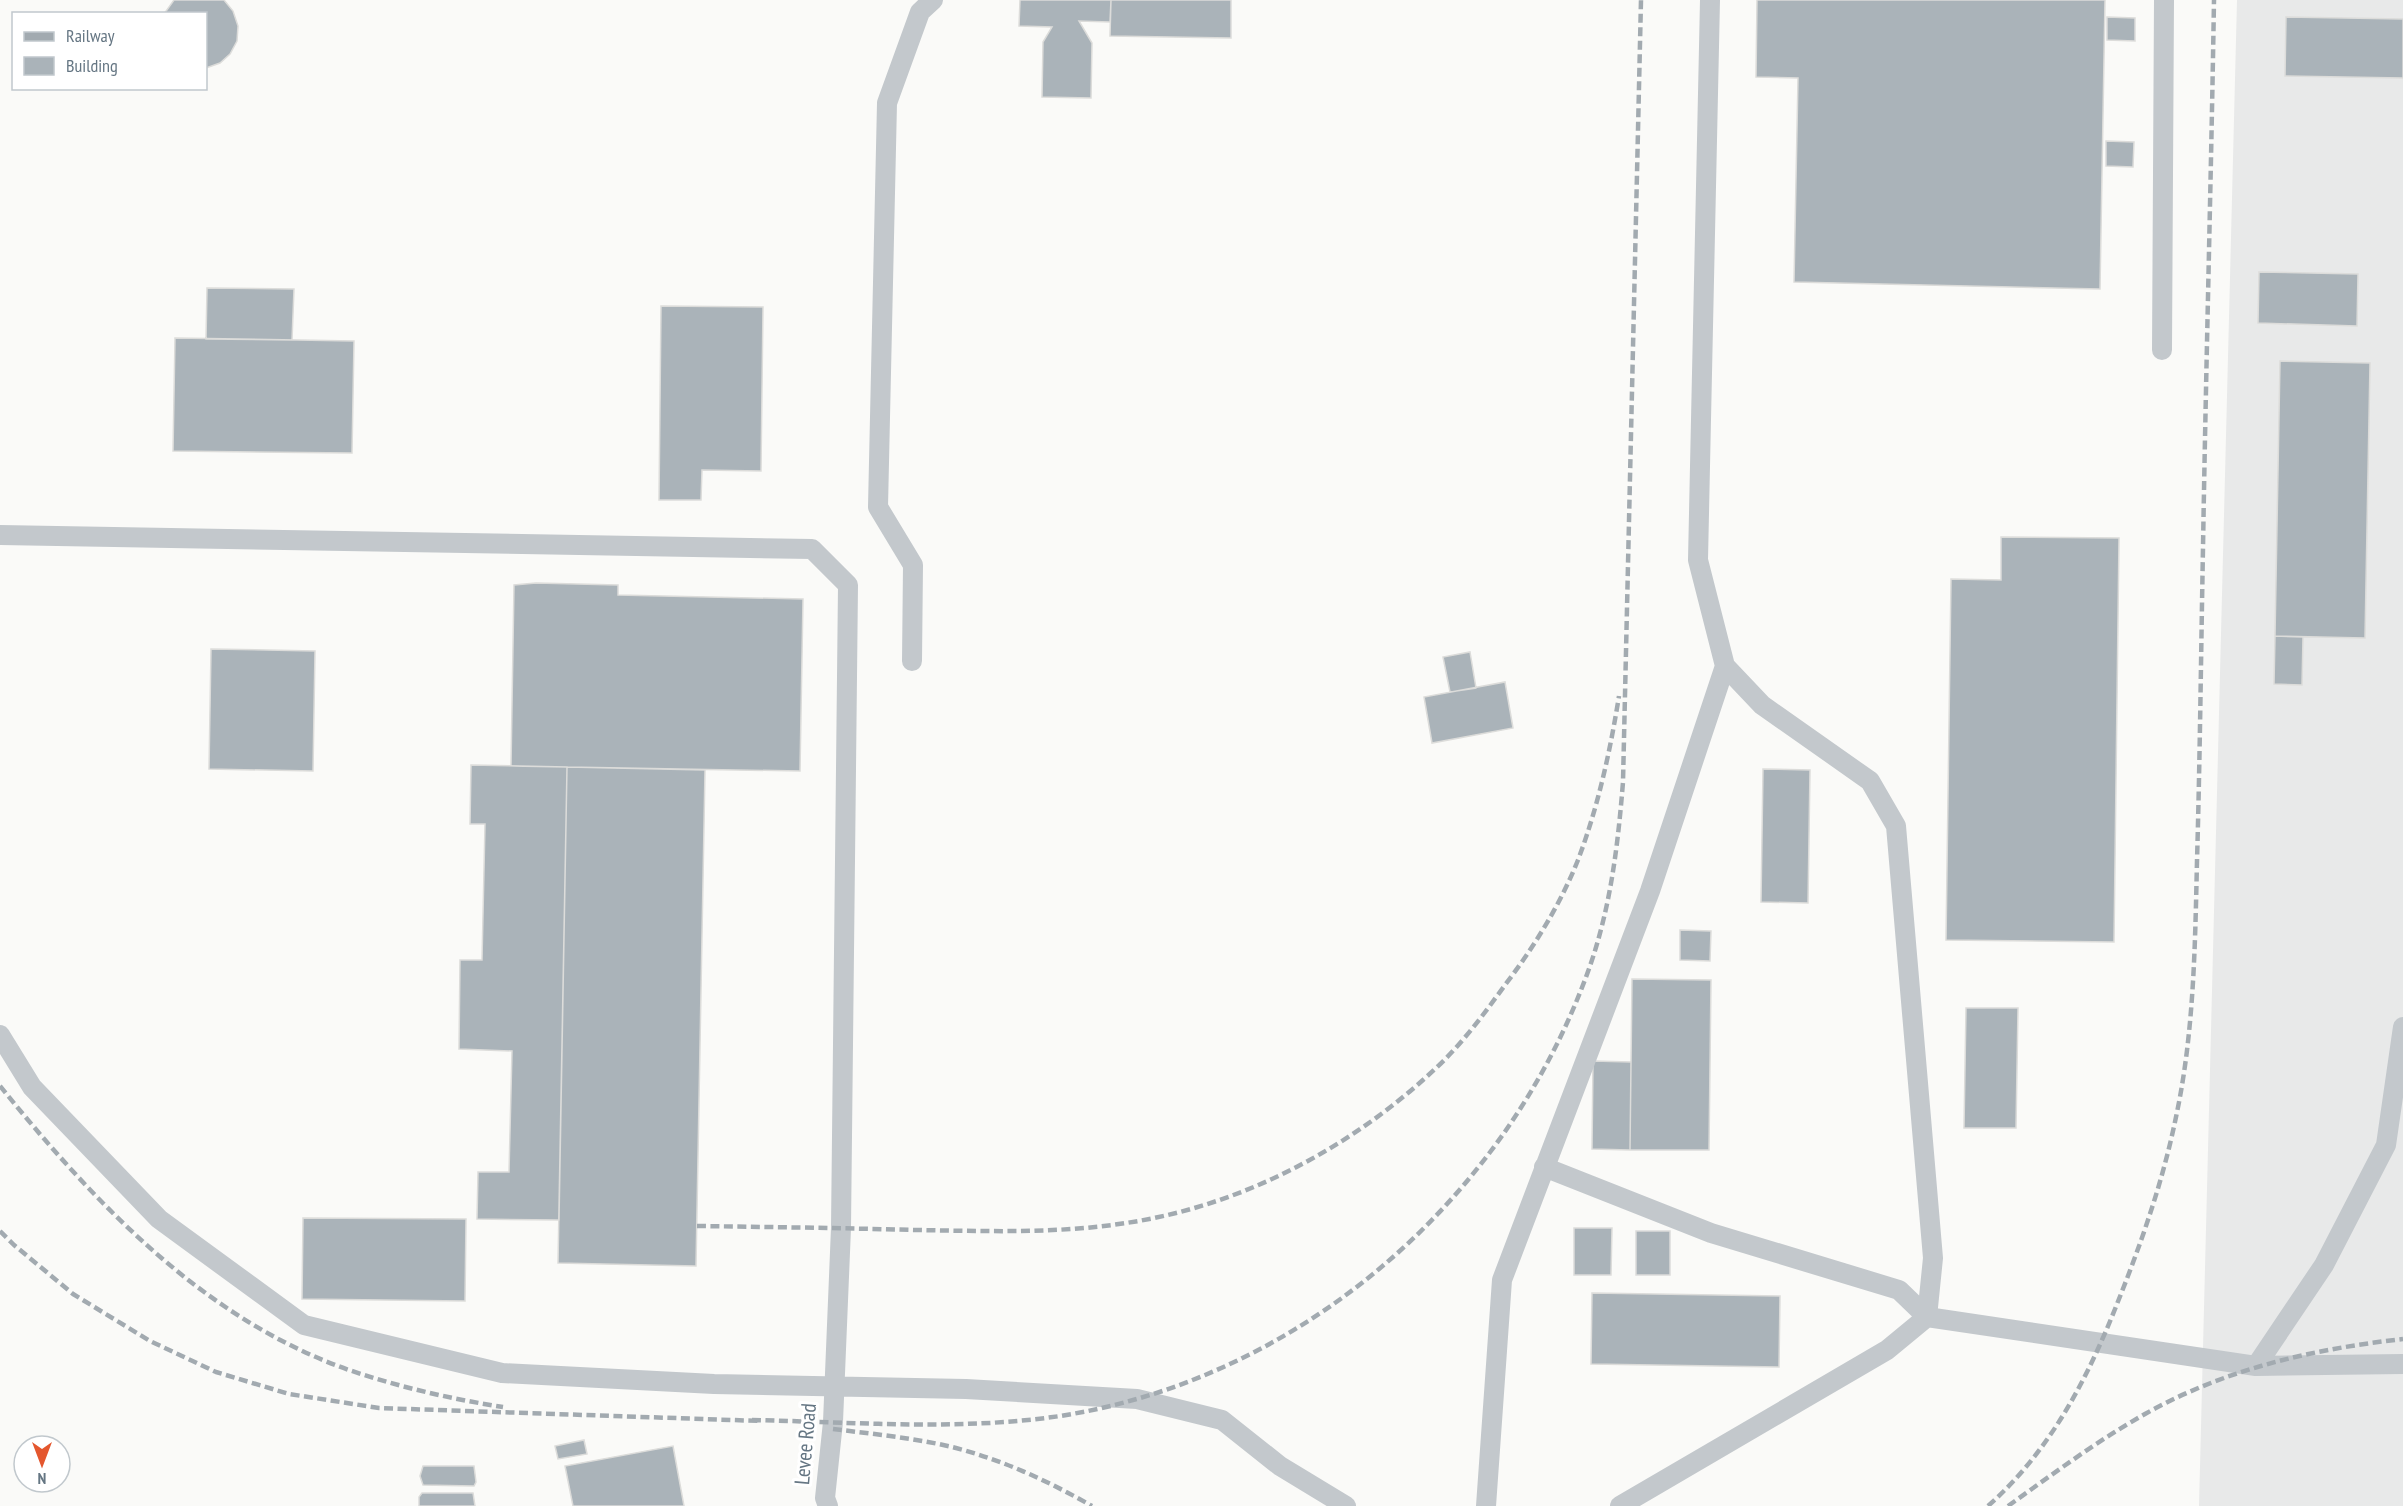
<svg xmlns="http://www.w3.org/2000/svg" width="2403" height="1506" font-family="'PT Sans Narrow',sans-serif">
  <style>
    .built { fill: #e8e9e9 }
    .building { fill: #aab3b9; stroke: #dcdcda; stroke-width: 1.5 }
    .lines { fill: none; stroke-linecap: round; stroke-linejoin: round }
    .lane { stroke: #c3c8cc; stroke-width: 20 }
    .rail { stroke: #a2aab0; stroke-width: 4.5; stroke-dasharray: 9 4.5; stroke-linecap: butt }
    .labels { text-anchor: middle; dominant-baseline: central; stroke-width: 6; stroke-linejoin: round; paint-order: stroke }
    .street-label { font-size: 21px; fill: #657683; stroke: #fff }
  </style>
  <rect width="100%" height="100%" fill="#fafaf8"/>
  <path class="built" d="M 2237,0 L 2403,0 L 2403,1506 L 2199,1506 Z"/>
  <path class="building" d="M 174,0 L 224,0 L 233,11 L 238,26 L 237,41 L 230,54 L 220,63 L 206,68 L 206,14 L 164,14 Z
    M 1020,0 L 1111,0 L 1110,22 L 1079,21 L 1092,43 L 1091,98 L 1042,97 L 1043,42 L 1052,27 L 1019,26 Z
    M 1111,0 L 1231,0 L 1231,38 L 1110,36 Z
    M 1757,0 L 2105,0 L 2100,289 L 1794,282 L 1798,78 L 1756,77 Z
    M 2107,17 L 2135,18 L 2135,41 L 2107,40 Z
    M 2286,17 L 2403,19 L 2403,78 L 2285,76 Z
    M 2106,141 L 2134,142 L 2133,167 L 2106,166 Z
    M 2259,272 L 2358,274 L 2357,326 L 2258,323 Z
    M 207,288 L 294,289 L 292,340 L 206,339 Z
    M 661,306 L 763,307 L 761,471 L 702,470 L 701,500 L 659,500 Z
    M 175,338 L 354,341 L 352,453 L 173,451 Z
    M 2280,361 L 2370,363 L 2365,638 L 2275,636 Z
    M 2001,537 L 2119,538 L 2114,942 L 1946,940 L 1951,579 L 2001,580 Z
    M 536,583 L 618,585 L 618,595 L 803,599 L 800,771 L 511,766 L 514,585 Z
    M 2275,636 L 2303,637 L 2302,685 L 2274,684 Z
    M 211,649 L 315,651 L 313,771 L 209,769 Z
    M 1470,652 L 1476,688 L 1450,692 L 1443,657 Z
    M 1505,682 L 1513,728 L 1432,743 L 1424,697 Z
    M 471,765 L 567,767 L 559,1220 L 477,1219 L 478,1172 L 509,1172 L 512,1051 L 459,1049 L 460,960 L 482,960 L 485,824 L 470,824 Z
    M 567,767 L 705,770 L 696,1266 L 558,1263 Z
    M 1763,769 L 1810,770 L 1808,903 L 1761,902 Z
    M 1680,930 L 1711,931 L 1710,961 L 1680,960 Z
    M 1632,979 L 1711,980 L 1709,1150 L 1630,1150 Z
    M 1966,1008 L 2018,1008 L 2016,1128 L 1964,1128 Z
    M 1593,1061 L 1631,1062 L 1630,1150 L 1592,1149 Z
    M 303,1218 L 466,1219 L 465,1301 L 302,1299 Z
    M 1574,1228 L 1612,1228 L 1611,1275 L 1574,1275 Z
    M 1636,1231 L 1670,1231 L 1670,1275 L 1636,1275 Z
    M 1592,1293 L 1780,1296 L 1779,1367 L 1591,1364 Z
    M 584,1440 L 587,1454 L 558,1459 L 555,1446 Z
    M 673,1446 L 684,1506 L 573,1506 L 565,1466 Z
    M 423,1466 L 474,1466 L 476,1482 L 474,1486 L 423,1485 L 420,1476 Z
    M 422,1493 L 473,1493 L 475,1506 L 419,1506 L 419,1497 Z"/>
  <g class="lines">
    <path class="lane" d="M 1710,0 L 1698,560 L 1725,666 L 1762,705 L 1870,781 L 1896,826 L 1933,1258 L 1927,1317
      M 2162,350 L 2164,0
      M 0,535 L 812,549 L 848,585 L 841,1228 L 833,1422 L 825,1498 L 828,1506
      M 912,661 L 913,565 L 878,507 L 887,103 L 920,12 L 933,0
      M 0,1035 L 32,1087 L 159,1219 L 304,1325 L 502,1373 L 714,1384 L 966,1389 L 1137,1399 L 1222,1420 L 1280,1466 L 1346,1506
      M 1544,1167 L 1711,1233 L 1899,1290 L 1927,1317
      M 2256,1366 L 2324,1265 L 2386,1145 L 2403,1027
      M 1486,1506 L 1502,1280 L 1650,891 L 1725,666
      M 1620,1506 L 1887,1350 L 1927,1317 L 2256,1366 L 2403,1364"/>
    <path class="rail" d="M 0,1086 C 94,1202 203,1319 349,1370 C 399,1387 451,1399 503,1407
      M 697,1226 C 769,1227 842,1228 915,1230 C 985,1231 1056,1234 1126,1223 C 1241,1206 1351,1148 1435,1069 C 1462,1044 1484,1014 1505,985 C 1534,947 1560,905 1578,860 C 1598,807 1610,752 1619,696
      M 0,1231 L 14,1245 L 73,1294 L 150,1341 L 216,1372 L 289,1394 L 379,1408 L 761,1421
      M 752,1420 C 854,1422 959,1431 1060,1416 C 1304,1378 1511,1195 1591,963 C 1611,904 1618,844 1623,782 L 1641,0
      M 833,1429 C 873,1434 916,1438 956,1448 C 1005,1461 1048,1481 1092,1506
      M 1988,1506 C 2050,1451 2087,1380 2117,1304 C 2141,1244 2163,1181 2176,1117 C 2194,1033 2195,947 2197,861 C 2200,756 2201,652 2203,548 C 2206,365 2211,183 2214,0
      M 2008,1506 C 2053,1474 2097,1441 2145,1414 C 2225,1369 2313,1349 2403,1339"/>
  </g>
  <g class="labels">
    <g class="street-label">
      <text transform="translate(805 1444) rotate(-85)">Levee Road</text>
    </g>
  </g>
  <rect x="12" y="12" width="195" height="78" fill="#ffffff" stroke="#c1c8cd" stroke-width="1.5"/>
  <rect x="24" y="32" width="30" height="9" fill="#a2aab0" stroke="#c1c8cd" stroke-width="1.5"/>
  <text x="66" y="42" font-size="18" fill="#657683">Railway</text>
  <rect x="24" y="57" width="30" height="18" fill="#aab3b9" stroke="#c1c8cd" stroke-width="1.5"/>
  <text x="66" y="72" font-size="18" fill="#657683">Building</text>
  <g transform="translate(42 1464) rotate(180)"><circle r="28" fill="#ffffff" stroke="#c1c8cd" stroke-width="1.5"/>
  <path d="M0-4.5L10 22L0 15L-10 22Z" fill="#e4572e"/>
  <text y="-9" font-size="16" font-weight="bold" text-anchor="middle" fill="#657683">N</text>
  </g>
</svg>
